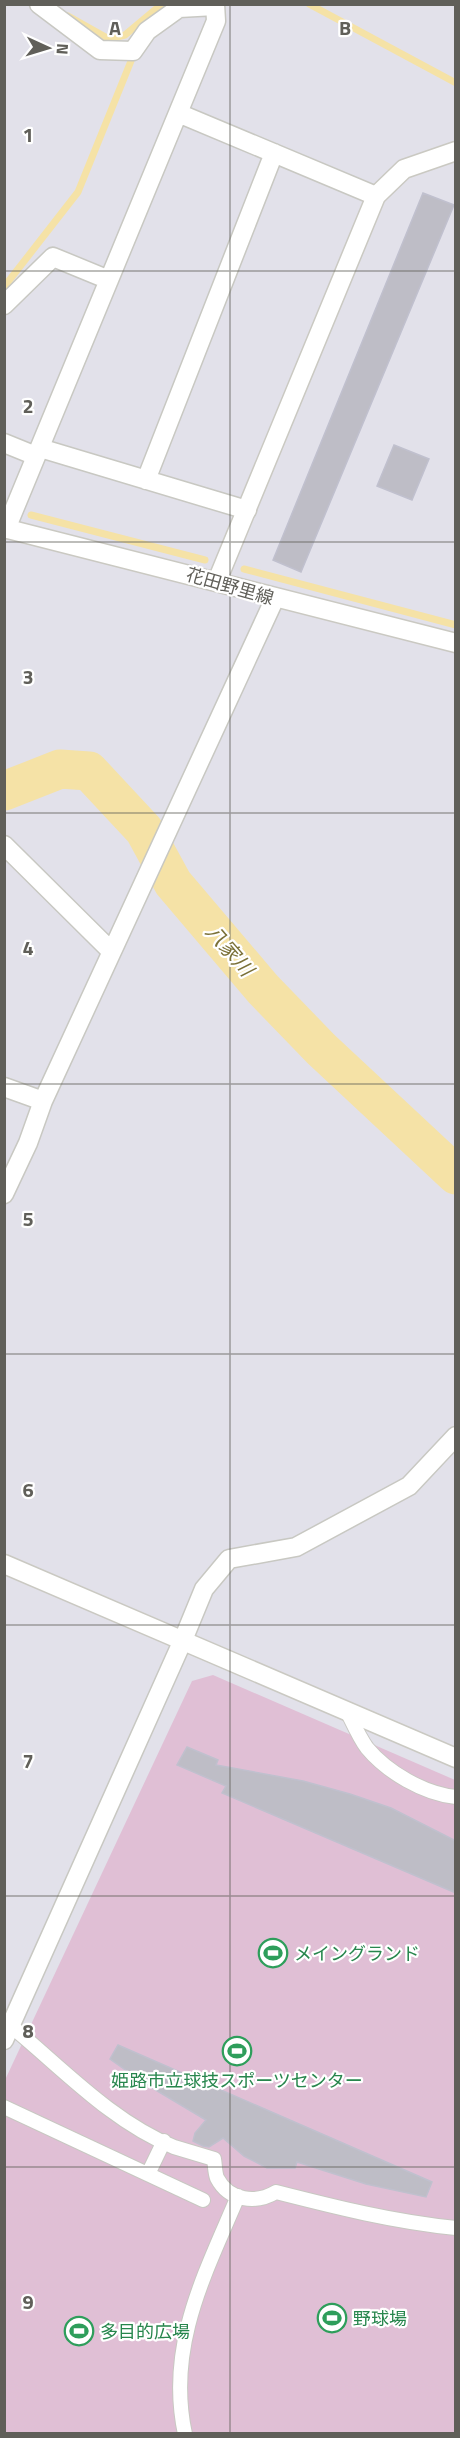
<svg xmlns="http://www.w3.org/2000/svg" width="460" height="2438" font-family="'Titillium Web','Noto Sans JP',sans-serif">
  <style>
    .green { fill: #e0bfd5 }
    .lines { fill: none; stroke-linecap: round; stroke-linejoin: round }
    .stream { stroke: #f5e2a6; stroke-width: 7 }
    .river { stroke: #f5e2a6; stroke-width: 39 }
    .building { fill: #bebdc6; stroke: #c0c0ce; stroke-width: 1.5 }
    .lane-casing { stroke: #c8c8c2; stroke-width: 16 }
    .street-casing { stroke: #c8c8c2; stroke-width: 21 }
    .secondary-casing { stroke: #cac9c2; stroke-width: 21 }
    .lane { stroke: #fff; stroke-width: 14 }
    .street { stroke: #fff; stroke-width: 18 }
    .secondary { stroke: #fff; stroke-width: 18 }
    .grid { fill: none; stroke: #605f59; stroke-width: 1.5; stroke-opacity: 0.55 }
    .labels { text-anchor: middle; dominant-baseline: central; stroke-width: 4.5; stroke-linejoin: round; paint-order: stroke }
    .street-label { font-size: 18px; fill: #605f59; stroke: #fff }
    .leisure-label { font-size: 18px; fill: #27864d; stroke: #fff; text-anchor: start }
    .water-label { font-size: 20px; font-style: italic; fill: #7b7138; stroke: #fff }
    .grid-label { font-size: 20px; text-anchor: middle; font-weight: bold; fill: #605f59; stroke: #fff; stroke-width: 4.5; stroke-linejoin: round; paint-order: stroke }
  </style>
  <rect width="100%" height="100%" fill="#e2e1ea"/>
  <path class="green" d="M 213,1675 L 455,1780 L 455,2433 L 5,2434 L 5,2080 L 192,1681 Z"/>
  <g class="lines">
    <path class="stream" d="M 309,4 L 456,83
      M 68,16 L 109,39 L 125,35 L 162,4
      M 4,287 L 78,192 L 131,61
      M 31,515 L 205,560
      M 244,569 L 456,625"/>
    <path class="river" d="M 4,791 L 60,769 L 89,771 L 144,830 L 173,883 L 263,989 L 321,1049 L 456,1175"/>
  </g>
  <path class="building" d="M 423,193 L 454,205 L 301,572 L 273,560 Z
    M 394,445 L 429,459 L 412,500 L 377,486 Z
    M 187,1747 L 218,1760 L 216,1765 L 303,1781 L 350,1794 L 391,1808 L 456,1841 L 456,1893 L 222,1793 L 226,1786 L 177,1765 Z
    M 118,2045 L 432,2182 L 426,2197 L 366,2184 L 297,2162 L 295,2168 L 267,2168 L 244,2156 L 223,2138 L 209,2147 L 203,2146 L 193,2141 L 195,2133 L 206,2120 L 144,2083 L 110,2059 Z"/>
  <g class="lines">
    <g class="lane-casing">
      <path id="lane" d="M 347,1711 C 353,1723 359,1737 367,1748 C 387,1772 424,1794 456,1797
        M 11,2026 C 62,2068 112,2122 174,2147 C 187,2151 201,2155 214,2159 C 215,2165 215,2173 217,2178 C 229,2201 256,2204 276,2192 C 335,2207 394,2222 456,2228
        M 4,2107 L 203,2200
        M 148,2174 L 164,2141
        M 185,2434 C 166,2346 205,2274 238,2196"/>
    </g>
    <g class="street-casing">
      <path id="street" d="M 39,4 L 100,50 L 133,51 L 147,31 L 179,8 L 215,6
        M 178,113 L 216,21 L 215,4
        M 4,305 L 53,257 L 109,280
        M 4,443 L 36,456
        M 40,448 L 247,510
        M 146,480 L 274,153
        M 6,529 L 178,113 L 376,196
        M 4,845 L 111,951
        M 4,1087 L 43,1101
        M 4,1194 L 28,1143 L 43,1101 L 275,598
        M 4,2040 L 183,1640 L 204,1589 L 229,1559 L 296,1547 L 409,1486 L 456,1436"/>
    </g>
    <g class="secondary-casing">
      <path id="secondary" d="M 4,528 L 456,643
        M 217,581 L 376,196 L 404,169 L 456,151
        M 4,1564 L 456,1758"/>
    </g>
    <use href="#lane" class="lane"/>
    <use href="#street" class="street"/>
    <use href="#secondary" class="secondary"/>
  </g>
  <path class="grid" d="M 230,4 L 230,2434M 4,271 L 456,271M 4,542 L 456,542M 4,813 L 456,813M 4,1084 L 456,1084M 4,1354 L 456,1354M 4,1625 L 456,1625M 4,1896 L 456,1896M 4,2167 L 456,2167"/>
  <defs>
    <g id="stadium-ring" transform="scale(1.5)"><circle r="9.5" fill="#fff" stroke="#2e9e5b" stroke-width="1.5"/><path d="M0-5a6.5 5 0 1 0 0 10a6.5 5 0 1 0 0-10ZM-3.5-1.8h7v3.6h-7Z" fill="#2e9e5b"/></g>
  </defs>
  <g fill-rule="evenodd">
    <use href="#stadium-ring" x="273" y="1953"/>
    <use href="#stadium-ring" x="237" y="2051"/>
    <use href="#stadium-ring" x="332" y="2318"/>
    <use href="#stadium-ring" x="79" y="2331"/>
  </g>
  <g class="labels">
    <g class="street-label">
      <text transform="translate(230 586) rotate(16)">花田野里線</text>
    </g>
    <g class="leisure-label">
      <text x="294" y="1953">メイングランド</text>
      <text x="237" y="2080" text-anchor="middle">姫路市立球技スポーツセンター</text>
      <text x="353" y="2318">野球場</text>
      <text x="100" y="2331">多目的広場</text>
    </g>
    <g class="water-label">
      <text transform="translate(230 950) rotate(49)">八家川</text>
    </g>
  </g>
  <g class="grid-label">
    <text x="115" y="35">A</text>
    <text x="345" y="35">B</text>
    <text x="28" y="142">1</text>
    <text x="28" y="413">2</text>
    <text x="28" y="684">3</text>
    <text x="28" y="955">4</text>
    <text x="28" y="1226">5</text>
    <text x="28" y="1497">6</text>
    <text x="28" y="1768">7</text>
    <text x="28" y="2038">8</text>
    <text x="28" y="2309">9</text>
  </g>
  <rect width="460" height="2438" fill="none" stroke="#605f59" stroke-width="12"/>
  <g transform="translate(48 48) rotate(94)" stroke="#ffffff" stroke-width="4.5" paint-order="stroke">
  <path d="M0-4.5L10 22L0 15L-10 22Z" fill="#605f59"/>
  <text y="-9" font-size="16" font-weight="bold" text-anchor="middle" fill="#605f59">N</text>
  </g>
</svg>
